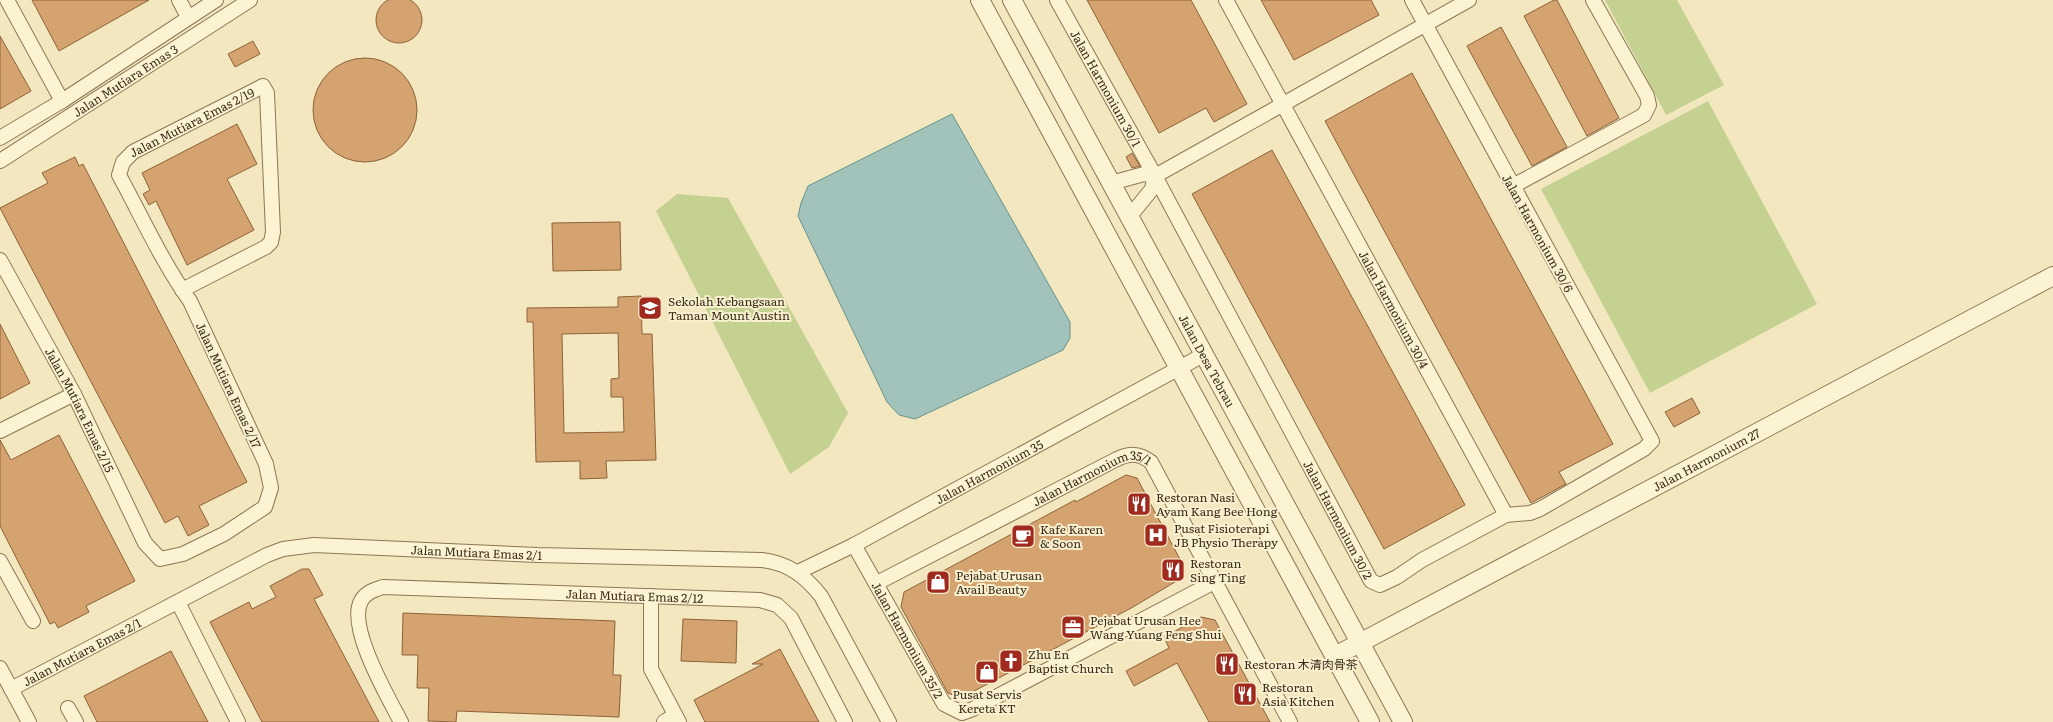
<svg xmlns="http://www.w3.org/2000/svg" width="2053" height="722" font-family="Literata,'Noto Sans SC',serif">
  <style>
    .green { fill: #c4d191 }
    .water { fill: #a2c3bc; stroke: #68928b }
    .building { fill: #d4a370; stroke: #8e6238; fill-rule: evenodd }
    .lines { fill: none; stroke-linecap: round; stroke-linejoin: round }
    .minor-casing { stroke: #8c7755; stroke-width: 16 }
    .tertiary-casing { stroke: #8c7755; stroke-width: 20 }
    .minor { stroke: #fcf3d2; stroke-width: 14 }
    .tertiary { stroke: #fcf3d2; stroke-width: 18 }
    .labels { text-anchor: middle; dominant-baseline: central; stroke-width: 4; stroke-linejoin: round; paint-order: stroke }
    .street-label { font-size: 12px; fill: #3a2d1b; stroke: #f9f0cf }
    .poi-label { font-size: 12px; fill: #3a2d1b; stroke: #f9f0cf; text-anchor: start }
  </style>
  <rect width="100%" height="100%" fill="#f2e7be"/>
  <path class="green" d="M 1605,0 L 1677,0 L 1724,85 L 1666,115 Z
    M 1708,101 L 1817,304 L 1650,393 L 1541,189 Z
    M 677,194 L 728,198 L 848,413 L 829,447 L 790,474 L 656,211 Z"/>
  <path class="water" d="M 952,114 L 1070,322 L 1070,338 L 1063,350 L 915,419 L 899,415 L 887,402 L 798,216 L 801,203 L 808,186 Z"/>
  <path class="building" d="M376 20a23 23 0 1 1 46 0a23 23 0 1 1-46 0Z
    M 32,0 L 149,0 L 59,51 Z
    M 1087,0 L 1191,0 L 1247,104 L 1214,122 L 1206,108 L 1159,133 Z
    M 1261,0 L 1371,0 L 1379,15 L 1294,60 Z
    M 1554,0 L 1557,0 L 1619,118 L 1587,136 L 1524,16 Z
    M 1501,27 L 1567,147 L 1532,166 L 1467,46 Z
    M 0,36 L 31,91 L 0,109 Z
    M 253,41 L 260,54 L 235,67 L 228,54 Z
    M313 110a52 52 0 1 1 104 0a52 52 0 1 1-104 0Z
    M 1412,73 L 1613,444 L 1559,472 L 1566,484 L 1531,503 L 1325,121 Z
    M 237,124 L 257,164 L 227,179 L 254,230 L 187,265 L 156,201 L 149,205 L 143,194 L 150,190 L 142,173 Z
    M 1272,150 L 1465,505 L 1384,549 L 1192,194 Z
    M 1132,153 L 1140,166 L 1132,168 L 1126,157 Z
    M 75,157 L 79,166 L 83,164 L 247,482 L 199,506 L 209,525 L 188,536 L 178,516 L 165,523 L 0,208 L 48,183 L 42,173 Z
    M 620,222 L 621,270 L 553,271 L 552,223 Z
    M 641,296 L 642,334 L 652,334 L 656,460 L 606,461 L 607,478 L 580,479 L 580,461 L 536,462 L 533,322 L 527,322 L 527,308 L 618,307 L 618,297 ZM 618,333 L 619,378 L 611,379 L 611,397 L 623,397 L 624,432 L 564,433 L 562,334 Z
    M 0,324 L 30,383 L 0,399 Z
    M 1692,398 L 1700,413 L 1674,427 L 1665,412 Z
    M 59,435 L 135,581 L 86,606 L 89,612 L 58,628 L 55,622 L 50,624 L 0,526 L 0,440 L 11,460 Z
    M 1126,475 L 1137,478 L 1183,565 L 1180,579 L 1133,607 L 961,698 L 948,693 L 901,607 L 904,592 L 1075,500 L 1076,502 Z
    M 302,569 L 309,569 L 323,595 L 314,599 L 379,722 L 262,722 L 210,622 L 249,602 L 252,609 L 276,597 L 270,586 Z
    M 403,613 L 615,621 L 613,675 L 621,675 L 619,717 L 457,711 L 456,722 L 428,721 L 429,688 L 417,688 L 418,655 L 402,655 Z
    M 1201,617 L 1215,620 L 1270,722 L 1209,722 L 1177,663 L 1134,686 L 1126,671 L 1169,648 L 1164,637 Z
    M 683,619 L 737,621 L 736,663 L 681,661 Z
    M 780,649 L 819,722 L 705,722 L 694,700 L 763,664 L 752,664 Z
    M 171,651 L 208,722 L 97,722 L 84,696 Z"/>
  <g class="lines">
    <g class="minor-casing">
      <g id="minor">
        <path d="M 7,0 L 62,101"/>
        <path d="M 179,0 L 188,17"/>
        <path id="s1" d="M 1057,0 L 1155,176 L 1371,581 L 1380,585 L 1397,577 L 1422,560 L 1506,515 L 1530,513 L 1540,509 L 1644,449 L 1652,441 L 1412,0"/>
        <path id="s2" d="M 1226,0 L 1506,515"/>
        <path d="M 0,138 L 62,101 L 216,0"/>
        <path id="s3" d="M 0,161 L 250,0"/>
        <path d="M 1111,183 L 1144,174 L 1155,176 L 1469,0"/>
        <path d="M 1513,186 L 1644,115 L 1649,105 L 1647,96 L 1593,0"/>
        <path d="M 1130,216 L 1152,189 L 1155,176"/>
        <path id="s4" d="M 0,260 L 74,394 L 145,543 L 160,559 L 183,554 L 224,534 L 265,507 L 271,488 L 266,464 L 190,301 C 162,262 142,217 119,175 L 123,162 L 133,152 L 263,86 L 267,93 L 273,232 L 271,242 L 266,247 L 182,290"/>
        <path d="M 0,431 L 74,394"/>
        <path id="s5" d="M 854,545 L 944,704 L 962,713 L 973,709 L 1216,581"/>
        <path d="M 0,561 L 33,621"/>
        <path id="s6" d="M 798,572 L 854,545 L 1205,354"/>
        <path id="s7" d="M 877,583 L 1117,459 C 1130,453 1139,453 1151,462 L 1290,722"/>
        <path d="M 651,596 L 651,669 L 679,722"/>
        <path d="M 178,602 L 238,722"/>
        <path d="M 0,668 L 29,722"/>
        <path id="s8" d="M 11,689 L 267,555 L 283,549 L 314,545 L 538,555 L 762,560 C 788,563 805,576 821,596 L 889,722"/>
        <path d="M 68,708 L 76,722"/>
        <path id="s9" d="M 401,722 C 388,697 347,627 361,601 C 366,592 374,590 383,587 L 760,600 L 777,605 L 791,618 L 845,722"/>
        <path d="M 664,722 L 675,715"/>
      </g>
    </g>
    <g class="tertiary-casing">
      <g id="tertiary">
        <path d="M 980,0 L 1370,722"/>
        <path id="s10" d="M 1012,0 L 1403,722"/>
        <path id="s11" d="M 1335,656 L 2053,276"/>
      </g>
    </g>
    <use href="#minor" class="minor"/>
    <use href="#tertiary" class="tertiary"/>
  </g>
  <defs>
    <g id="school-square" transform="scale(1.25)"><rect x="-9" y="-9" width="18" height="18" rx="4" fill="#a12a1f" stroke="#f9f0cf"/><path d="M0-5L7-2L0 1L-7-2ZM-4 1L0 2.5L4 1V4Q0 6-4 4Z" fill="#fff"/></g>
    <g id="restaurant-square" transform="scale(1.25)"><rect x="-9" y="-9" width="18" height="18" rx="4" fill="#a12a1f" stroke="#f9f0cf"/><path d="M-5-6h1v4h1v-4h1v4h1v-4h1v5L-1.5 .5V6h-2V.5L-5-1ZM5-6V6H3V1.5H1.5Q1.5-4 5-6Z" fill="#fff"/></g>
    <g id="hospital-square" transform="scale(1.25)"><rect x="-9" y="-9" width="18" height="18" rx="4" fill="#a12a1f" stroke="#f9f0cf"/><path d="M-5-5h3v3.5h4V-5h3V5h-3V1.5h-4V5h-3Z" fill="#fff"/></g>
    <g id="cafe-square" transform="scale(1.25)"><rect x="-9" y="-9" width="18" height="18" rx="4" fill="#a12a1f" stroke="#f9f0cf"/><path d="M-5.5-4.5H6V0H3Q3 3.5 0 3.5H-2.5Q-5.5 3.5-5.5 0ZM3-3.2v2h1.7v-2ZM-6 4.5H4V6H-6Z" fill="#fff"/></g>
    <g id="shop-square" transform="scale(1.25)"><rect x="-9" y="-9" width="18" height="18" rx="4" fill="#a12a1f" stroke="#f9f0cf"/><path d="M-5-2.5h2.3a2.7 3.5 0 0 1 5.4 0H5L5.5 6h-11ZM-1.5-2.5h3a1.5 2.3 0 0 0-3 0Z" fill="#fff"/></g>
    <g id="office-square" transform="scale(1.25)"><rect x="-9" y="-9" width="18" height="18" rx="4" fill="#a12a1f" stroke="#f9f0cf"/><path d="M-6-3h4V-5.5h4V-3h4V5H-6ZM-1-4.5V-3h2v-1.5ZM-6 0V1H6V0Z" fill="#fff"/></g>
    <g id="church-square" transform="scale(1.25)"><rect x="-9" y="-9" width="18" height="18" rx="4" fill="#a12a1f" stroke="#f9f0cf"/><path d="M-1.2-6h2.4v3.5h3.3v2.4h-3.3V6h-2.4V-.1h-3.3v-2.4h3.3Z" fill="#fff"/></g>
  </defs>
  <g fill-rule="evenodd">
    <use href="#school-square" x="650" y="308"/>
    <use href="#restaurant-square" x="1139" y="504"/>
    <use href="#hospital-square" x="1156" y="535"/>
    <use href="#cafe-square" x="1023" y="536"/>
    <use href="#restaurant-square" x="1173" y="570"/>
    <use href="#shop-square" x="938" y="582"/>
    <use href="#office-square" x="1073" y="627"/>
    <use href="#church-square" x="1011" y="661"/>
    <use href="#restaurant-square" x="1227" y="664"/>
    <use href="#shop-square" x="987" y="672"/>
    <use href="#restaurant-square" x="1245" y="694"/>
  </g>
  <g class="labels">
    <g class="street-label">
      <text stroke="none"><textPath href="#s3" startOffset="149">Jalan Mutiara Emas 3</textPath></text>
      <text stroke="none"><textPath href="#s1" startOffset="101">Jalan Harmonium 30/1</textPath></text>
      <text stroke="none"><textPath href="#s4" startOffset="921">Jalan Mutiara Emas 2/19</textPath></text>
      <text transform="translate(1538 233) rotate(61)">Jalan Harmonium 30/6</text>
      <text stroke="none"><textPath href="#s2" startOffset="352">Jalan Harmonium 30/4</textPath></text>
      <text stroke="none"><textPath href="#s10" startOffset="410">Jalan Desa Tebrau</textPath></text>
      <text transform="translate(229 385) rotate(65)">Jalan Mutiara Emas 2/17</text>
      <text stroke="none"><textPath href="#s4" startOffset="170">Jalan Mutiara Emas 2/15</textPath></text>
      <text stroke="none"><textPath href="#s11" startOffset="420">Jalan Harmonium 27</textPath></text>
      <text stroke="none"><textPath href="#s6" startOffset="216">Jalan Harmonium 35</textPath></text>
      <text stroke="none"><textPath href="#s7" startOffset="241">Jalan Harmonium 35/1</textPath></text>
      <text stroke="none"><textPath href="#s1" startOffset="591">Jalan Harmonium 30/2</textPath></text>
      <text stroke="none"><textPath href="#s8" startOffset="500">Jalan Mutiara Emas 2/1</textPath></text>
      <text stroke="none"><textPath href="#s9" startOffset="409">Jalan Mutiara Emas 2/12</textPath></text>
      <text stroke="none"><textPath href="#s5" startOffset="109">Jalan Harmonium 35/2</textPath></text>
      <text stroke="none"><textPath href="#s8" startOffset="80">Jalan Mutiara Emas 2/1</textPath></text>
    </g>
    <g class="poi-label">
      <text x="668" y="301">Sekolah Kebangsaan<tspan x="668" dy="14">Taman Mount Austin</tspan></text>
      <text x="1156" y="497">Restoran Nasi<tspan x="1156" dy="14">Ayam Kang Bee Hong</tspan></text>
      <text x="1174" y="528">Pusat Fisioterapi<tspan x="1174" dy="14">JB Physio Therapy</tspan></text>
      <text x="1040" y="529">Kafe Karen<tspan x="1040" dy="14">&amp; Soon</tspan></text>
      <text x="1190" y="563">Restoran<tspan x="1190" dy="14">Sing Ting</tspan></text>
      <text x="956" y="575">Pejabat Urusan<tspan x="956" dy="14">Avail Beauty</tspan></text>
      <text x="1090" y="620">Pejabat Urusan Hee<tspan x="1090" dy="14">Wang Yuang Feng Shui</tspan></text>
      <text x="1028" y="654">Zhu En<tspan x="1028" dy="14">Baptist Church</tspan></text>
      <text x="1244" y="664">Restoran 木清肉骨茶</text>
      <text x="1262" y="687">Restoran<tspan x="1262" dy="14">Asia Kitchen</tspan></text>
      <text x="987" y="694" text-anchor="middle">Pusat Servis<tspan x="987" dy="14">Kereta KT</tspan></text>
    </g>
  </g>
</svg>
